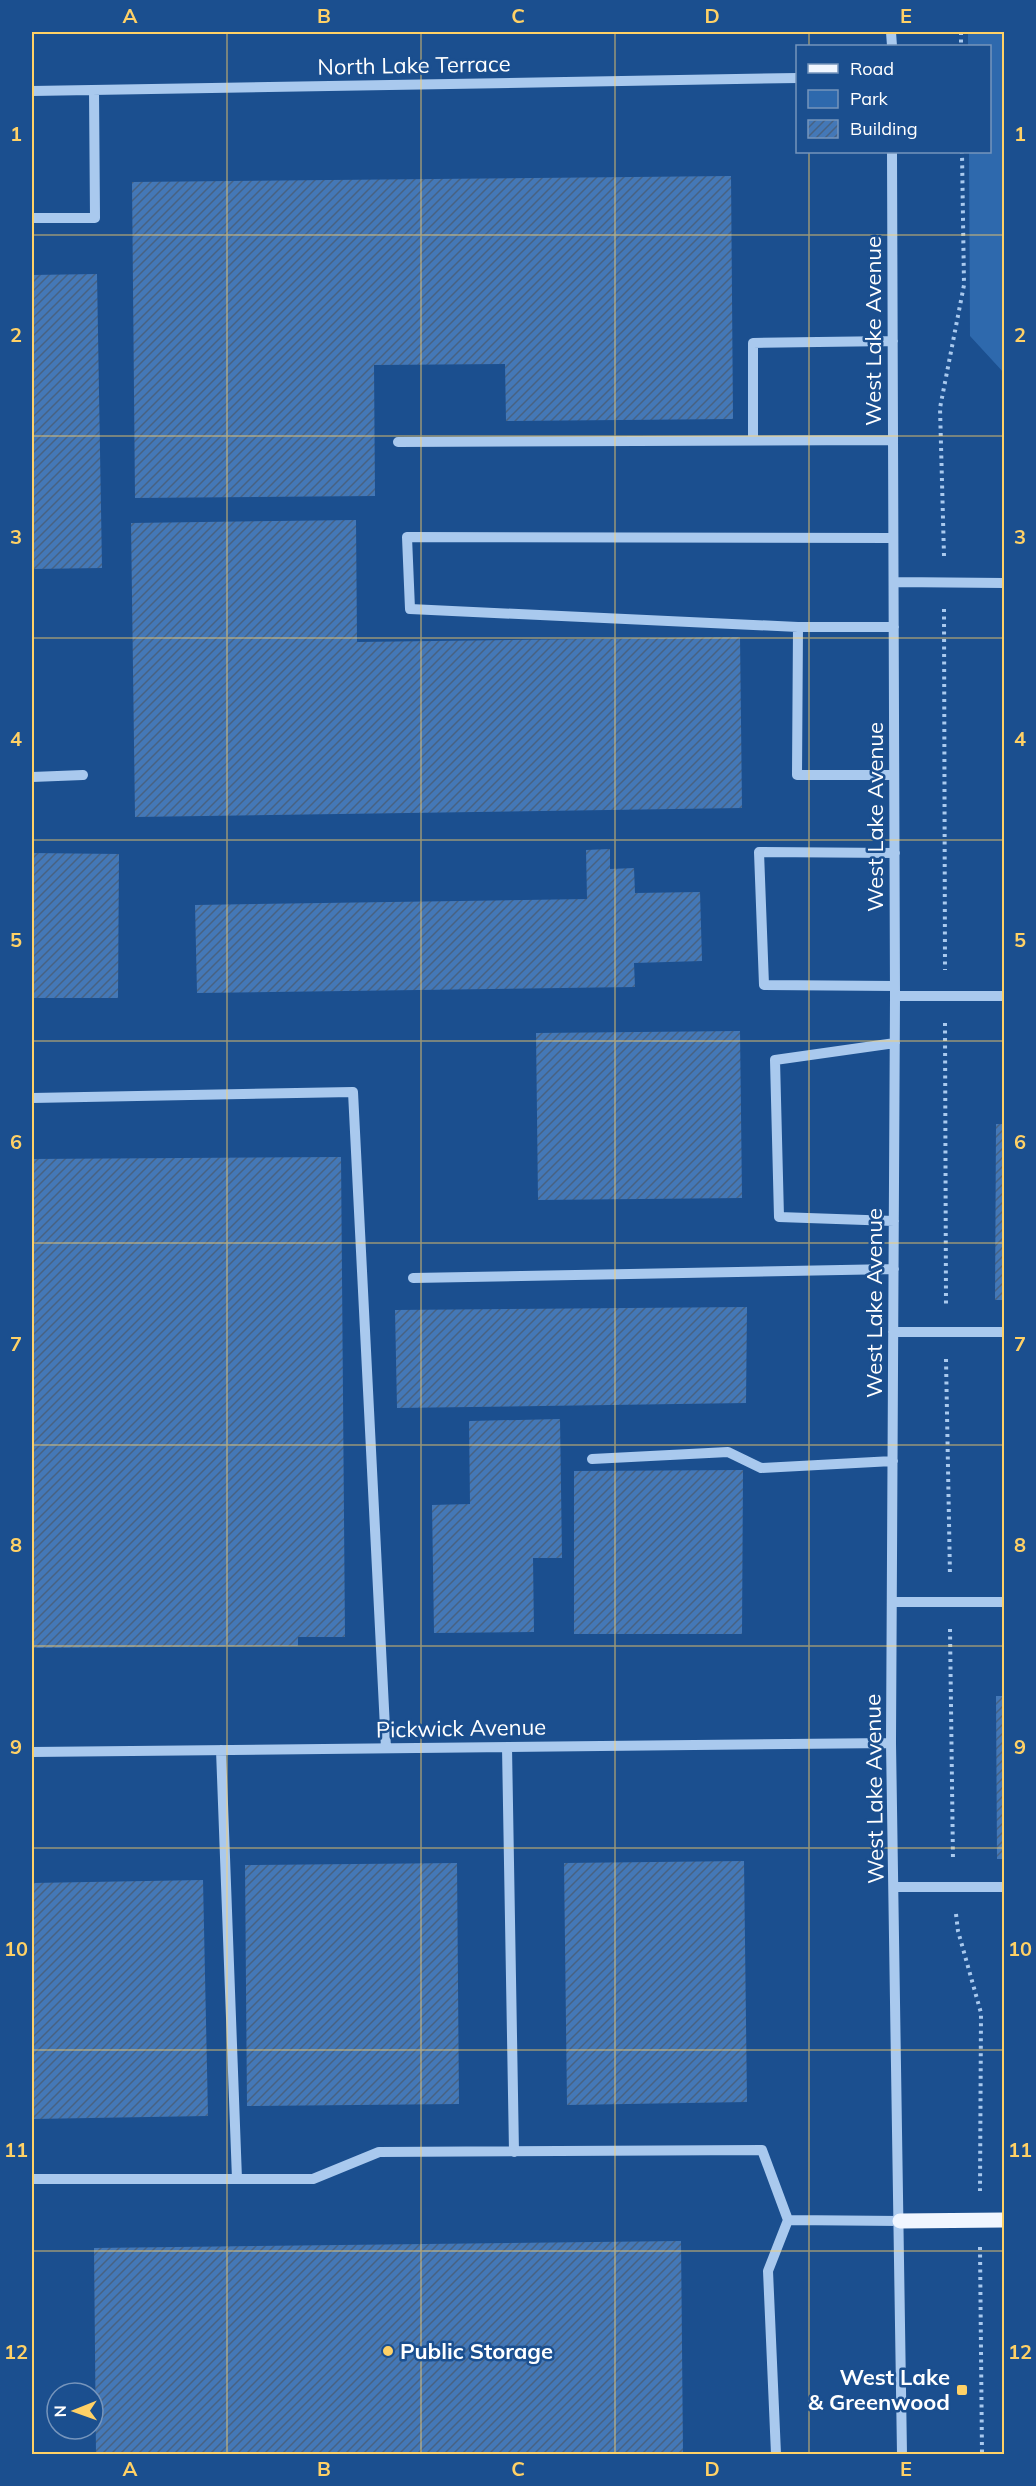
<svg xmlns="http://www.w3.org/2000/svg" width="1036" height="2486" font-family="Mulish,sans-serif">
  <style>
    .park { fill: #2e69ad }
    .building { fill: url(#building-hatch) }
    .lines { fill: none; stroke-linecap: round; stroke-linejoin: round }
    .path { stroke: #a9c9ee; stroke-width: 4; stroke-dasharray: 3 4.5; stroke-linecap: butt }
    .minor { stroke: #a9c9ee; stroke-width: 10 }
    .major { stroke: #f0f6ff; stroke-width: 15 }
    .grid { fill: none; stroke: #ffd166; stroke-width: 1.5; stroke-opacity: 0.55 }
    .poi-dot { fill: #ffd166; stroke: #1b4f8f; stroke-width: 2 }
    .labels { text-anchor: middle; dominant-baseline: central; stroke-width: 5; stroke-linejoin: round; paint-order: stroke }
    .street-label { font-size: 22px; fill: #fff; stroke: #1b4f8f }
    .poi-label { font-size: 22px; font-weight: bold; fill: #fff; stroke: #1b4f8f; text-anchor: start }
    .neatline { fill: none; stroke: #ffd166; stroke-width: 2 }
    .grid-label { font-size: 20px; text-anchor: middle; font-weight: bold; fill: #ffd166 }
  </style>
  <defs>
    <pattern id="building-hatch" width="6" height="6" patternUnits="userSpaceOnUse" patternTransform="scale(1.5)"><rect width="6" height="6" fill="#4478b7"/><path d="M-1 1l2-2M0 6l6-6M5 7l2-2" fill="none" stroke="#486282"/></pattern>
  </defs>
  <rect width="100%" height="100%" fill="#1b4f8f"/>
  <path class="park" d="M 968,32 L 1004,32 L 1004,373 L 970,336 L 969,152 L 990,152 L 990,46 L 968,46 Z"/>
  <path class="building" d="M 731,176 L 733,419 L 506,421 L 505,364 L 374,365 L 375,496 L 135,498 L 132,182 Z
    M 97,274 L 102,568 L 32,569 L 32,275 Z
    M 356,520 L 357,642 L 740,637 L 742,808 L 135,817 L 131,523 Z
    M 610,849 L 610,869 L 634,868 L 635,893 L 700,892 L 702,961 L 634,963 L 635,987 L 197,993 L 195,905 L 587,899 L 586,850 Z
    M 32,853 L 119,854 L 118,998 L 32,998 Z
    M 740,1031 L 742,1198 L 538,1200 L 536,1033 Z
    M 996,1124 L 1004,1124 L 1004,1300 L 995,1300 Z
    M 341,1157 L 345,1637 L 298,1637 L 298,1646 L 32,1648 L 32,1159 Z
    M 747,1307 L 746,1403 L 397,1408 L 395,1310 Z
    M 560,1419 L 562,1558 L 533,1558 L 534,1632 L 434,1633 L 432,1505 L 470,1504 L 469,1421 Z
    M 743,1470 L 742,1634 L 574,1634 L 574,1471 Z
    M 996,1696 L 1004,1696 L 1004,1859 L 997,1859 Z
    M 744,1861 L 747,2102 L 567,2105 L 564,1863 Z
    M 457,1863 L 459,2104 L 247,2106 L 245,1865 Z
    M 203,1880 L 208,2116 L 32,2119 L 32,1883 Z
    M 681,2241 L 683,2454 L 96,2454 L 94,2248 Z"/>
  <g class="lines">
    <path class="path" d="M 961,32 L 961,46
      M 944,556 L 940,408 L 964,285 L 962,152
      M 944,609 L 945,970
      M 945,1023 L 946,1306
      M 946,1359 L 950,1576
      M 950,1629 L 953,1861
      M 956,1914 L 958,1931 L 981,2013 L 980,2191
      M 980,2247 L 982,2454"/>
    <path class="minor" d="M 891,32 L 892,46
      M 32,91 L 798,78
      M 892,152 L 895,996 L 891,1743 L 902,2454
      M 32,218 L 95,218 L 94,90
      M 753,440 L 753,343 L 893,341
      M 398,442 L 892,440
      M 894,582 L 1004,583
      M 798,627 L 410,609 L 407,537 L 893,538
      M 894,627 L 798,627 L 797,775 L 894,775
      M 32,777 L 83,775
      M 895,853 L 759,852 L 764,985 L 895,986
      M 895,996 L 1004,996
      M 32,1098 L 353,1092 L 386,1748
      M 894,1221 L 779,1217 L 775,1060 L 895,1043
      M 413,1278 L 894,1269
      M 893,1332 L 1004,1332
      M 592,1459 L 728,1452 L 761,1468 L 893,1461
      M 892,1602 L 1004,1602
      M 507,1747 L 514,2152
      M 221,1750 L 237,2179
      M 32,1752 L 891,1743
      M 894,1887 L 1004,1887
      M 32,2179 L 313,2179 L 379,2152 L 762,2150 L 788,2220
      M 776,2454 L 768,2271 L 788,2220 L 900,2221"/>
    <path class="major" d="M 900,2221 L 1004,2220"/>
  </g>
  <path class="grid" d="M 227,32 L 227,2454M 421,32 L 421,2454M 615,32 L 615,2454M 809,32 L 809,46M 809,152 L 809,2454M 32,235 L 1004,235M 32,436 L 1004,436M 32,638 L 1004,638M 32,840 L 1004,840M 32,1041 L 1004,1041M 32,1243 L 1004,1243M 32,1445 L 1004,1445M 32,1646 L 1004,1646M 32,1848 L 1004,1848M 32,2050 L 1004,2050M 32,2251 L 1004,2251"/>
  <g class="poi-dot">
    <circle cx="388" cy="2351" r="6"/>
    <rect x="956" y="2384" width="12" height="12" rx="3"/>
  </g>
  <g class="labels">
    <g class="street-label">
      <text transform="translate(414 65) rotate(-1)">North Lake Terrace</text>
      <text transform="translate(873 331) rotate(-90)">West Lake Avenue</text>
      <text transform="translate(875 817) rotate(-90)">West Lake Avenue</text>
      <text transform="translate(874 1303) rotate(-90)">West Lake Avenue</text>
      <text transform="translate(461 1728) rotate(-1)">Pickwick Avenue</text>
      <text transform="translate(874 1789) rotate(-91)">West Lake Avenue</text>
    </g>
    <g class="poi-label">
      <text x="400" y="2351">Public Storage</text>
      <text x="950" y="2377" text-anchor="end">West Lake<tspan x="950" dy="25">&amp; Greenwood</tspan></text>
    </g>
  </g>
  <rect width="1036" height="2486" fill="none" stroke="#1b4f8f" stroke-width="66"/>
  <rect x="796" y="45" width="195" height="108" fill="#1b4f8f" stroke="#7695bc" stroke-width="1.5"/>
  <rect x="808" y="64" width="30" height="9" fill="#f0f6ff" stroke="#7695bc" stroke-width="1.5"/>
  <text x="850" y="75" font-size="18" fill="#ffffff">Road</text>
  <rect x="808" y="90" width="30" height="18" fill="#2e69ad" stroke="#7695bc" stroke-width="1.5"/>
  <text x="850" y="105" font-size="18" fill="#ffffff">Park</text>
  <rect x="808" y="120" width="30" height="18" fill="url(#building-hatch)" stroke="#7695bc" stroke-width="1.5"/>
  <text x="850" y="135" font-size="18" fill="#ffffff">Building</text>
  <g transform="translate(75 2411) rotate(269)"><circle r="28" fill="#1b4f8f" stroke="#7695bc" stroke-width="1.5"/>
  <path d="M0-4.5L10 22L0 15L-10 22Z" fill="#ffd166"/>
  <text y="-9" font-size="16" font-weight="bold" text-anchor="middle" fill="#ffffff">N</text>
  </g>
  <rect x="33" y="33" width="970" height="2420" class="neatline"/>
  <g class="grid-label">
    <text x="130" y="23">A</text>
    <text x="324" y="23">B</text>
    <text x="518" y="23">C</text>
    <text x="712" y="23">D</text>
    <text x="906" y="23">E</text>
    <text x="16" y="141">1</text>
    <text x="1020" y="141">1</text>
    <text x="16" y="342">2</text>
    <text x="1020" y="342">2</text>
    <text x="16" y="544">3</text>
    <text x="1020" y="544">3</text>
    <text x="16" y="746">4</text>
    <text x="1020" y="746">4</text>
    <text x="16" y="947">5</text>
    <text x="1020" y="947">5</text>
    <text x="16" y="1149">6</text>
    <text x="1020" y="1149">6</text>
    <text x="16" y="1351">7</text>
    <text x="1020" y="1351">7</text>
    <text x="16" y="1552">8</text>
    <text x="1020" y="1552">8</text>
    <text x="16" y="1754">9</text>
    <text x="1020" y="1754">9</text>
    <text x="16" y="1956">10</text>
    <text x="1020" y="1956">10</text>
    <text x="16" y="2157">11</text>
    <text x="1020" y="2157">11</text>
    <text x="16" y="2359">12</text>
    <text x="1020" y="2359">12</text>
    <text x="130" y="2476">A</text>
    <text x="324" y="2476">B</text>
    <text x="518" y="2476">C</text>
    <text x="712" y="2476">D</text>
    <text x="906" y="2476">E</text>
  </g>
</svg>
